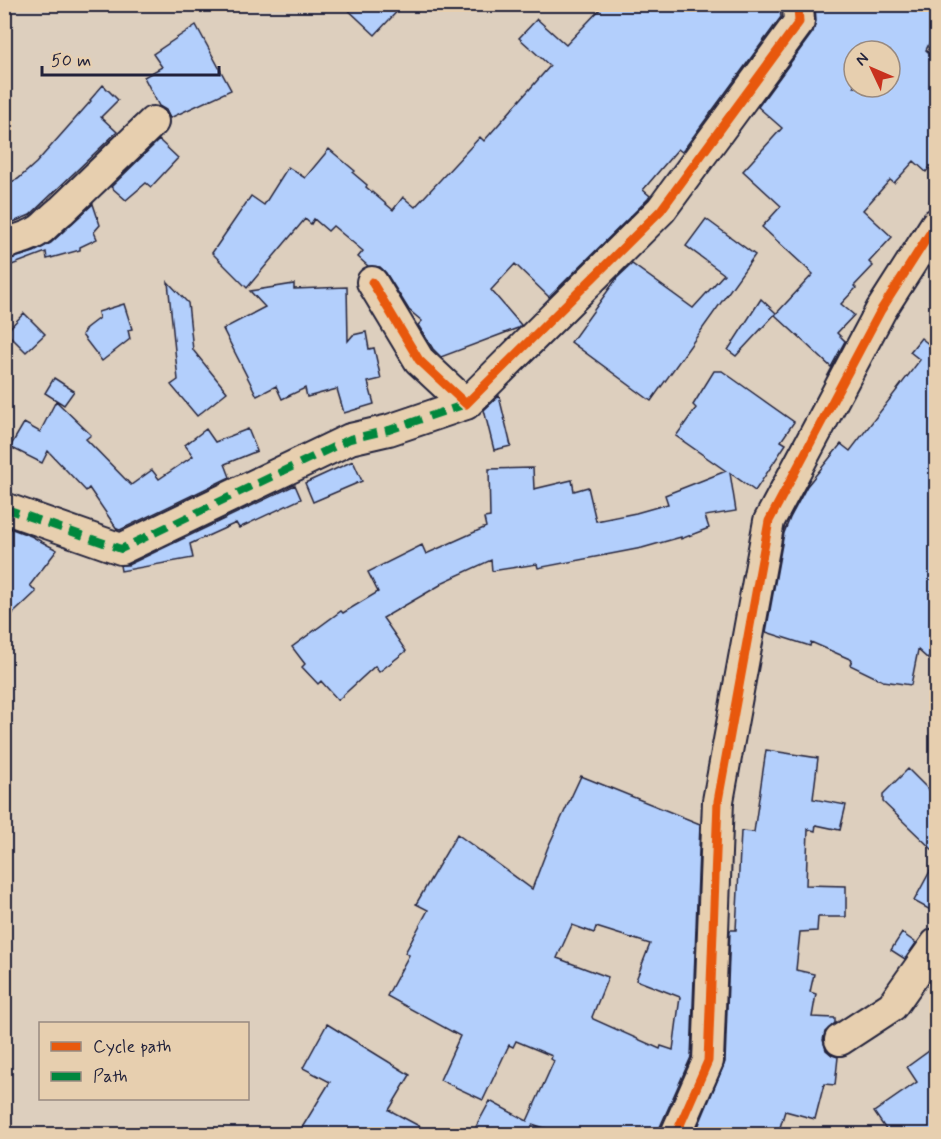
<svg xmlns="http://www.w3.org/2000/svg" width="941" height="1139" font-family="Mynerve,sans-serif">
  <style>
    .building { fill: #b3cffc; stroke: #22223b; stroke-width: 1.5; fill-rule: evenodd }
    .lines { fill: none; stroke-linecap: round; stroke-linejoin: round }
    .minor-casing { stroke: #22223b; stroke-width: 34 }
    .minor { stroke: #e7cfaf; stroke-width: 30 }
    .quiet { stroke: #00873e; stroke-width: 8; stroke-dasharray: 15 8; stroke-linecap: butt }
    .cycleway-casing { stroke: #e7cfaf; stroke-width: 13 }
    .cycleway { stroke: #e8590c; stroke-width: 9 }
  </style>
  <rect width="100%" height="100%" fill="#ddcfbe"/>
  <filter id="ink" filterUnits="userSpaceOnUse"><feTurbulence type="fractalNoise" baseFrequency=".0167" numOctaves="2"/><feDisplacementMap in="SourceGraphic" scale="12" xChannelSelector="R" yChannelSelector="G"/><feConvolveMatrix kernelMatrix="1 2 1 2 8 2 1 2 1" color-interpolation-filters="sRGB"/></filter>
  <g filter="url(#ink)">
    <path class="building" d="M 342,4 L 404,4 L 375,35 Z
      M 605,4 L 779,4 L 781,17 L 682,152 L 678,149 L 643,190 L 650,196 L 648,199 L 549,297 L 515,264 L 491,290 L 521,325 L 518,328 L 441,357 L 433,349 L 418,325 L 422,321 L 409,310 L 386,273 L 380,267 L 368,266 L 358,257 L 363,251 L 333,226 L 328,231 L 314,219 L 311,224 L 305,219 L 247,288 L 212,253 L 251,196 L 264,205 L 288,167 L 305,178 L 329,149 L 355,171 L 353,173 L 367,185 L 366,187 L 393,210 L 403,197 L 415,207 L 480,137 L 484,141 L 550,66 L 519,38 L 537,19 L 566,45 Z
      M 815,4 L 936,4 L 936,29 L 926,50 L 936,59 L 936,160 L 926,172 L 914,161 L 894,183 L 890,180 L 863,210 L 892,237 L 869,262 L 873,266 L 854,286 L 856,288 L 841,304 L 854,315 L 837,333 L 845,341 L 831,367 L 775,315 L 813,274 L 762,227 L 781,206 L 743,171 L 782,128 L 758,107 L 813,32 L 816,21 ZM 854,51 L 890,51 L 890,87 L 854,87 Z
      M 196,25 L 231,90 L 170,118 L 166,110 L 159,106 L 144,77 L 162,67 L 153,54 Z
      M 103,85 L 118,100 L 101,117 L 117,132 L 30,215 L 4,226 L 4,185 L 18,179 L 36,163 L 91,101 L 90,100 Z
      M 159,140 L 178,158 L 151,187 L 146,183 L 126,200 L 111,187 Z
      M 93,204 L 100,225 L 94,232 L 97,239 L 80,247 L 80,250 L 47,259 L 46,252 L 4,268 L 4,261 L 34,252 L 51,243 Z
      M 706,219 L 755,255 L 651,401 L 571,342 L 617,278 L 632,264 L 693,308 L 724,274 L 686,246 Z
      M 168,282 L 188,303 L 193,350 L 227,392 L 197,416 L 171,385 L 178,380 Z
      M 294,284 L 294,289 L 347,287 L 348,341 L 353,335 L 366,332 L 369,349 L 374,348 L 381,379 L 368,382 L 374,404 L 344,413 L 337,389 L 307,397 L 305,388 L 282,399 L 276,386 L 257,396 L 223,329 L 265,307 L 250,291 Z
      M 761,299 L 776,313 L 736,356 L 728,350 Z
      M 124,304 L 132,329 L 128,330 L 130,339 L 102,361 L 82,335 L 86,328 L 99,318 L 98,312 Z
      M 24,313 L 45,334 L 26,352 L 6,332 Z
      M 921,338 L 931,346 L 936,339 L 936,666 L 918,650 L 911,685 L 883,681 L 850,665 L 852,660 L 811,642 L 810,646 L 766,632 L 784,533 L 790,518 L 807,486 L 841,444 L 850,451 L 920,360 L 910,352 Z
      M 714,371 L 722,371 L 732,378 L 794,422 L 781,441 L 786,444 L 755,491 L 730,473 L 736,511 L 705,516 L 709,528 L 681,539 L 681,537 L 642,548 L 538,568 L 537,564 L 492,571 L 491,560 L 441,583 L 442,584 L 383,618 L 406,651 L 379,672 L 375,666 L 338,700 L 321,681 L 318,684 L 302,667 L 305,664 L 292,647 L 341,611 L 343,613 L 378,592 L 368,572 L 422,545 L 426,554 L 486,527 L 484,518 L 490,517 L 489,469 L 533,468 L 534,489 L 572,480 L 574,491 L 588,487 L 596,521 L 636,513 L 668,504 L 665,495 L 726,471 L 676,436 L 696,408 L 693,405 Z
      M 54,378 L 74,391 L 64,405 L 45,393 Z
      M 499,396 L 511,446 L 494,450 L 484,410 Z
      M 56,401 L 91,435 L 86,439 L 131,485 L 152,470 L 159,479 L 193,456 L 185,445 L 206,429 L 215,442 L 248,429 L 257,451 L 225,464 L 230,477 L 120,530 L 117,529 L 89,488 L 86,491 L 48,451 L 42,463 L 10,447 L 24,423 L 40,432 Z
      M 353,461 L 362,481 L 313,502 L 305,483 Z
      M 295,485 L 301,499 L 239,528 L 236,523 L 190,544 L 193,558 L 121,571 L 120,565 L 128,565 Z
      M 4,526 L 31,536 L 57,550 L 30,585 L 36,592 L 4,622 Z
      M 766,750 L 818,758 L 813,799 L 846,805 L 840,830 L 816,825 L 815,831 L 808,829 L 806,885 L 846,886 L 846,917 L 818,917 L 817,931 L 800,932 L 796,970 L 814,974 L 810,992 L 816,994 L 812,1017 L 835,1018 L 835,1023 L 825,1032 L 823,1040 L 826,1050 L 832,1055 L 838,1057 L 835,1085 L 824,1084 L 815,1119 L 785,1111 L 778,1134 L 695,1134 L 725,1062 L 730,930 L 736,930 L 741,831 L 754,832 Z
      M 908,769 L 936,797 L 936,853 L 883,802 L 883,794 Z
      M 581,776 L 700,824 L 691,1057 L 660,1127 L 659,1134 L 564,1134 L 532,1124 L 553,1134 L 472,1134 L 490,1101 L 527,1121 L 554,1061 L 551,1059 L 552,1056 L 516,1041 L 513,1047 L 509,1045 L 483,1100 L 440,1080 L 460,1036 L 387,996 L 409,955 L 405,953 L 428,910 L 416,904 L 457,834 L 532,889 L 548,847 ZM 572,925 L 594,933 L 596,927 L 650,944 L 636,980 L 680,997 L 673,1050 L 661,1046 L 660,1049 L 593,1019 L 592,1017 L 608,977 L 557,958 Z
      M 936,860 L 936,913 L 914,901 Z
      M 902,933 L 916,943 L 905,959 L 891,950 Z
      M 327,1024 L 410,1075 L 389,1110 L 434,1134 L 298,1134 L 330,1082 L 303,1068 Z
      M 936,1046 L 936,1134 L 889,1134 L 874,1112 L 917,1082 L 907,1067 Z"/>
    <g class="lines">
      <g class="minor-casing">
        <path id="minor" d="M 4,244 C 16,240 31,237 41,229 C 48,223 54,216 62,210 L 153,122
          M 372,282 L 419,360 L 466,404 L 661,210 L 799,22 L 798,6 L 796,4
          M 4,508 L 121,549 L 350,439 L 389,430 L 466,404
          M 840,1040 L 892,1006 L 936,944
          M 676,1134 L 708,1061 L 718,801 L 769,521 L 881,310 L 936,224"/>
      </g>
      <use href="#minor" class="minor"/>
      <path class="quiet" d="M 4,508 L 121,549 L 350,439 L 389,430 L 466,404"/>
      <g class="cycleway-casing">
        <path id="cycleway" d="M 372,282 L 419,360 L 466,404 L 661,210 L 799,22 L 798,6 L 796,4
          M 676,1134 L 708,1061 L 718,801 L 769,521 L 881,310 L 936,224"/>
      </g>
      <use href="#cycleway" class="cycleway"/>
    </g>
  </g>
  <rect width="941" height="1139" fill="none" stroke="#e7cfaf" stroke-width="24"/>
  <rect x="12" y="12" width="917" height="1115" fill="none" stroke="#22223b" stroke-width="2" filter="url(#ink)"/>
  <rect x="39" y="1022" width="210" height="78" fill="#e7cfaf" stroke="#988a81" stroke-width="1.5"/>
  <rect x="51" y="1042" width="30" height="9" fill="#e8590c" stroke="#988a81" stroke-width="1.5"/>
  <text x="93" y="1052" font-size="18" fill="#22223b">Cycle path</text>
  <rect x="51" y="1072" width="30" height="9" fill="#00873e" stroke="#988a81" stroke-width="1.5"/>
  <text x="93" y="1082" font-size="18" fill="#22223b">Path</text>
  <g transform="translate(872 69) rotate(314)"><circle r="28" fill="#e7cfaf" stroke="#988a81" stroke-width="1.5"/>
  <path d="M0-4.5L10 22L0 15L-10 22Z" fill="#c8321e"/>
  <text y="-9" font-size="16" font-weight="bold" text-anchor="middle" fill="#22223b">N</text>
  </g>
  <path d="M42 66v9h177v-9" fill="none" stroke="#22223b" stroke-width="3"/>
  <text x="51" y="66" font-size="18" fill="#22223b" stroke="#e7cfaf" stroke-width="4.5" paint-order="stroke">50 m</text>
</svg>
